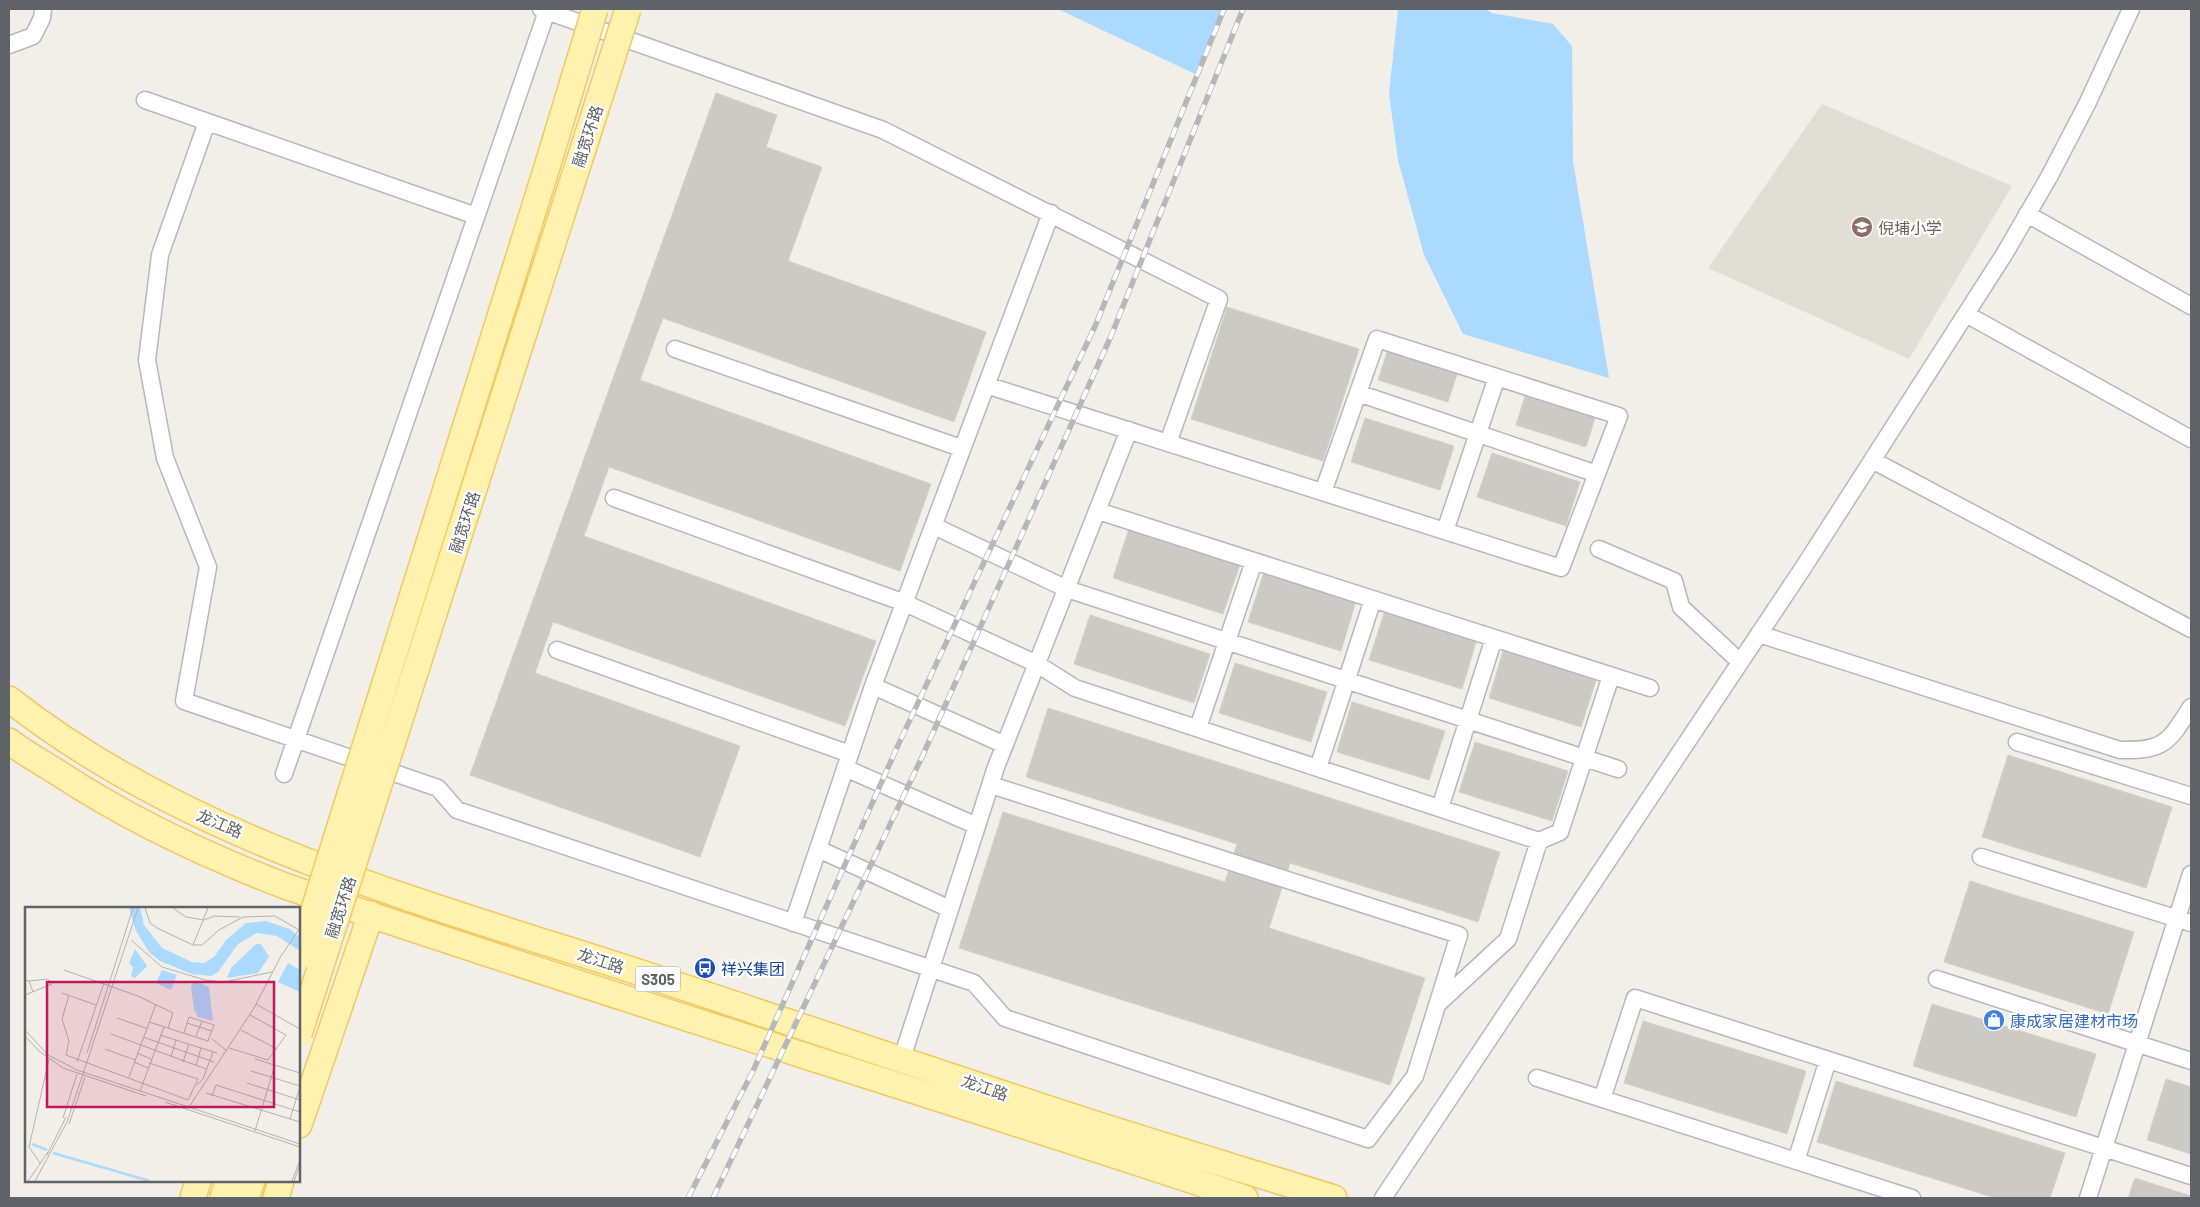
<svg xmlns="http://www.w3.org/2000/svg" width="2200" height="1207" font-family="Barlow,'Noto Sans SC',sans-serif">
  <style>
    .education { fill: #e1ded6 }
    .water { fill: #aadaff }
    .building { fill: #cccac5; stroke: #d6d1c6 }
    .lines { fill: none; stroke-linecap: round; stroke-linejoin: round }
    .street-casing { stroke: #b5b8bc; stroke-width: 19 }
    .primary-casing { stroke: #f2c960; stroke-width: 28 }
    .street { stroke: #fff; stroke-width: 16 }
    .primary { stroke: #fff2af; stroke-width: 25 }
    .rail-casing { stroke: #b6b7b8; stroke-width: 5.5 }
    .rail { stroke: #fff; stroke-width: 4; stroke-dasharray: 11; stroke-linecap: butt }
    .primary-bridge-casing { stroke: #f2c960; stroke-width: 28; stroke-linecap: butt }
    .primary-bridge { stroke: #fff2af; stroke-width: 25 }
    .labels { text-anchor: middle; dominant-baseline: central; stroke-width: 4.5; stroke-linejoin: round; paint-order: stroke }
    .shield { fill: #fff; stroke: #8f9295; stroke-width: 1 }
    .shield-label { font-size: 15px; font-weight: bold; fill: #5f6368 }
    .street-label { font-size: 16px; fill: #5f6368; stroke: #fff }
    .education-label { font-size: 16px; fill: #785e54; stroke: #fff; text-anchor: start }
    .transit-label { font-size: 16px; fill: #164399; stroke: #fff; text-anchor: start }
    .shop-label { font-size: 16px; fill: #366cbe; stroke: #fff; text-anchor: start }
    .inset-river { fill: none; stroke: #aadaff; stroke-width: 2.5 }
    .inset-road { fill: none; stroke: #b3b3b1; stroke-width: 1 }
    .view { fill: #c2185b; fill-opacity: 0.15; stroke: #c2185b; stroke-width: 2.5 }
    .inset-edge { fill: none; stroke: #5f6368; stroke-width: 2.5 }
  </style>
  <rect width="100%" height="100%" fill="#f1efe8"/>
  <path class="education" d="M 1822,104 L 2012,186 L 1909,359 L 1708,268 Z"/>
  <path class="water" d="M 1058,9 L 1225,9 L 1197,75 Z
    M 1398,9 L 1485,9 L 1492,13 L 1553,24 L 1572,46 L 1573,161 L 1609,378 L 1463,334 L 1424,255 L 1398,160 L 1389,94 Z"/>
  <path class="building" d="M 716,93 L 777,115 L 766,147 L 822,167 L 788,261 L 986,332 L 954,422 L 663,318 L 640,380 L 931,484 L 900,571 L 609,467 L 584,536 L 876,641 L 845,726 L 553,622 L 535,673 L 740,746 L 700,857 L 470,775 Z
    M 1227,307 L 1359,349 L 1323,461 L 1191,419 Z
    M 1388,349 L 1458,371 L 1448,402 L 1378,380 Z
    M 1526,393 L 1596,415 L 1586,447 L 1516,425 Z
    M 1365,418 L 1454,446 L 1440,490 L 1351,462 Z
    M 1492,453 L 1580,482 L 1566,526 L 1477,497 Z
    M 1129,528 L 1240,564 L 1223,614 L 1113,578 Z
    M 1264,572 L 1356,601 L 1341,651 L 1248,622 Z
    M 1385,610 L 1477,639 L 1462,689 L 1369,660 Z
    M 1090,615 L 1210,654 L 1194,703 L 1074,664 Z
    M 1504,648 L 1597,677 L 1581,727 L 1489,698 Z
    M 1235,663 L 1327,692 L 1311,742 L 1219,713 Z
    M 1352,702 L 1445,731 L 1429,780 L 1337,752 Z
    M 1048,708 L 1500,852 L 1478,922 L 1290,863 L 1269,928 L 1425,978 L 1390,1085 L 959,948 L 1003,812 L 1225,882 L 1237,844 L 1026,777 Z
    M 1475,742 L 1568,771 L 1552,821 L 1459,792 Z
    M 2008,755 L 2172,807 L 2146,888 L 1982,837 Z
    M 1970,881 L 2134,932 L 2108,1014 L 1944,962 Z
    M 1932,1004 L 2096,1054 L 2076,1117 L 1913,1066 Z
    M 1643,1021 L 1806,1071 L 1787,1134 L 1624,1083 Z
    M 2166,1079 L 2191,1087 L 2191,1154 L 2147,1140 Z
    M 1836,1081 L 2065,1153 L 2050,1198 L 1995,1198 L 1817,1142 Z
    M 2135,1178 L 2191,1196 L 2191,1198 L 2128,1198 Z"/>
  <g class="lines">
    <g class="street-casing">
      <path id="street" d="M 541,9 L 883,130 L 1219,299 L 1168,443
        M 9,45 L 33,36 L 42,18 L 43,9
        M 145,100 L 476,216
        M 207,122 L 160,255 L 147,360 L 165,458 L 208,567 L 184,701 L 438,788 L 457,810 L 974,983 L 1005,1018 L 1368,1139 L 1415,1076 L 1459,935 L 991,785
        M 2027,214 L 2191,306
        M 1966,314 L 2191,439
        M 675,349 L 961,448
        M 986,385 L 1561,568 L 1619,416 L 1377,339 L 1323,492
        M 1358,393 L 1597,474
        M 1872,460 L 2191,629
        M 614,498 L 905,603 L 1037,664 L 1075,688 L 1539,841
        M 1098,511 L 1650,688
        M 934,526 L 1067,589 L 1618,769
        M 1445,531 L 1497,377
        M 1599,549 L 1674,581 L 1681,607 L 1740,662
        M 1759,634 L 2120,750 C 2164,751 2168,743 2191,707
        M 557,650 L 850,754
        M 873,686 L 1005,745
        M 1198,728 L 1254,561
        M 2017,742 L 2191,796
        M 845,768 L 977,826
        M 1318,768 L 1373,599
        M 284,774 L 547,11
        M 1440,808 L 1494,638
        M 818,849 L 950,909
        M 1981,857 L 2191,923
        M 793,923 L 873,686 L 1051,213
        M 1937,979 L 2191,1061
        M 1439,1003 L 1508,939 L 1539,841 L 1560,832 L 1611,676
        M 902,1058 L 996,767 L 1129,430
        M 1537,1078 L 1912,1198
        M 1602,1099 L 1635,998 L 2191,1176
        M 1796,1161 L 1828,1060
        M 1383,1198 L 1805,565 L 2005,253 L 2049,177 L 2087,104 L 2131,9
        M 2088,1198 L 2191,874"/>
    </g>
    <g class="primary-casing">
      <path id="primary" d="M 9,699 C 189,841 426,903 641,973 C 763,1013 885,1054 1007,1095 C 1115,1132 1225,1164 1334,1198
        M 9,741 C 24,753 43,763 60,774 C 130,820 207,856 285,886 C 604,995 926,1092 1245,1198
        M 299,1125 L 371,914
        M 193,1198 L 198,1181
        M 223,1198 L 228,1181
        M 246,1198 L 252,1181
        M 276,1198 L 281,1181"/>
    </g>
    <use href="#street" class="street"/>
    <use href="#primary" class="primary"/>
    <g class="rail-casing">
      <path id="rail" d="M 688,1198 L 753,1071 L 899,743 L 1096,324 L 1224,9
        M 713,1198 L 922,757 L 1111,336 L 1243,9"/>
    </g>
    <use href="#rail" class="rail"/>
    <g class="primary-bridge-casing">
      <path id="primary-bridge" d="M 299,957 L 547,167 L 595,9
        M 299,1034 L 628,9"/>
    </g>
    <use href="#primary-bridge" class="primary-bridge"/>
  </g>
  <defs>
    <g id="school-disc" transform="scale(1.125)"><circle r="9.5" fill="#8d6e63" stroke="#fff"/><path d="M0-5L7-2L0 1L-7-2ZM-4 1L0 2.5L4 1V4Q0 6-4 4Z" fill="#fff"/></g>
    <g id="bus-disc" transform="scale(1.125)"><circle r="9.5" fill="#1a4fb4" stroke="#fff"/><path d="M-5-6H5V4H4V6H2V4H-2V6H-4V4H-5ZM-3.5-4V0h7V-4ZM-3.5 1.2v1.5H-2V1.2ZM2 1.2v1.5H3.5V1.2Z" fill="#fff"/></g>
    <g id="shop-disc" transform="scale(1.125)"><circle r="9.5" fill="#3f7fe0" stroke="#fff"/><path d="M-5-2.5h2.3a2.7 3.5 0 0 1 5.4 0H5L5.5 6h-11ZM-1.5-2.5h3a1.5 2.3 0 0 0-3 0Z" fill="#fff"/></g>
  </defs>
  <g fill-rule="evenodd">
    <use href="#school-disc" x="1862" y="227"/>
    <use href="#bus-disc" x="705" y="968"/>
    <use href="#shop-disc" x="1994" y="1020"/>
  </g>
  <g class="labels">
    <rect class="shield" x="635.5" y="966.5" width="45" height="25" rx="4"/>
    <g class="shield-label">
      <text x="658" y="979">S305</text>
    </g>
    <g class="street-label">
      <text transform="translate(587 136) rotate(-72)">融宽环路</text>
      <text transform="translate(464 522) rotate(-72)">融宽环路</text>
      <text transform="translate(220 823) rotate(23)">龙江路</text>
      <text transform="translate(340 907) rotate(-72)">融宽环路</text>
      <text transform="translate(601 960) rotate(18)">龙江路</text>
      <text transform="translate(985 1087) rotate(19)">龙江路</text>
    </g>
    <g class="education-label">
      <text x="1878" y="227">倪埔小学</text>
    </g>
    <g class="transit-label">
      <text x="721" y="968">祥兴集团</text>
    </g>
    <g class="shop-label">
      <text x="2010" y="1020">康成家居建材市场</text>
    </g>
  </g>
  <g transform="translate(25 907)">
    <rect width="275" height="275" fill="#f1efe8"/>
    <path d="M 104,1 L 115,1 L 119,18 L 137,41 L 167,55 L 179,56 L 189,50 L 202,32 L 221,16 L 241,14 L 264,22 L 275,30 L 275,44 L 252,29 L 232,26 L 213,37 L 193,65 L 186,69 L 167,67 L 135,54 L 124,45 L 111,24 ZM 231,37 L 236,37 L 244,50 L 233,66 L 202,71 L 206,61 ZM 110,42 L 122,59 L 110,71 L 106,69 L 108,60 L 104,56 ZM 263,56 L 275,63 L 275,85 L 253,75 ZM 137,63 L 152,68 L 146,83 L 131,76 ZM 173,75 L 184,80 L 188,114 L 173,110 L 169,102 L 166,80 L 168,75 Z" fill="#aadaff"/>
    <path class="inset-river" d="M 7,237 L 22,243M 28,246 L 125,274"/>
    <path class="inset-road" d="M 120,1 L 125,16 L 132,21 L 168,38 L 177,38 L 194,23 L 218,10 L 250,9 L 274,23M 148,1 L 161,10 L 179,13 L 189,9 L 215,10M 106,33 L 137,60 L 180,73 L 199,75 L 247,65M 168,38 L 183,1M 39,63 L 113,89 L 148,106 L 143,121M 0,73 L 4,74 L 8,85M 37,86 L 71,98M 0,88 L 27,77 L 23,72 L 4,74M 44,88 L 37,112 L 44,134 L 41,148 L 163,193 L 173,172 L 124,156M 231,97 L 275,122M 92,111 L 121,121M 124,115 L 183,134 L 189,118 L 164,110 L 159,126M 162,116 L 187,124M 0,123 L 23,148 L 52,163 L 275,237M 216,123 L 252,142M 86,127 L 181,162M 135,128 L 192,146M 0,129 L 14,144 L 38,161 L 121,189M 171,129 L 177,114M 118,130 L 189,155M 187,132 L 202,144M 204,141 L 243,153 L 261,128 L 225,108M 80,142 L 110,153M 62,146 L 108,1M 112,146 L 126,152M 146,150 L 151,133M 230,152 L 275,166M 52,155 L 79,76M 109,155 L 123,161M 158,155 L 164,137M 171,159 L 176,141M 226,164 L 275,179M 104,170 L 131,97M 222,176 L 275,193M 172,178 L 178,172 L 188,145M 115,184 L 139,120M 181,186 L 275,215M 187,189 L 191,178 L 275,205M 140,195 L 275,240M 164,200 L 229,101 L 256,49 L 275,21M 38,211 L 52,167M 265,212 L 275,180M 44,217 L 60,170M 230,224 L 250,158M 22,248 L 41,210M 15,256 L 4,240 L 24,152M 3,274 L 23,245M 10,274 L 42,215 L 113,1M 267,274 L 275,253M 269,274 L 275,258"/>
    <path class="view" d="M 22,75 L 249,75 L 249,200 L 22,200 Z"/>
    <rect width="275" height="275" class="inset-edge"/>
  </g>
  <rect width="2200" height="1207" fill="none" stroke="#5f6368" stroke-width="20"/>
</svg>
